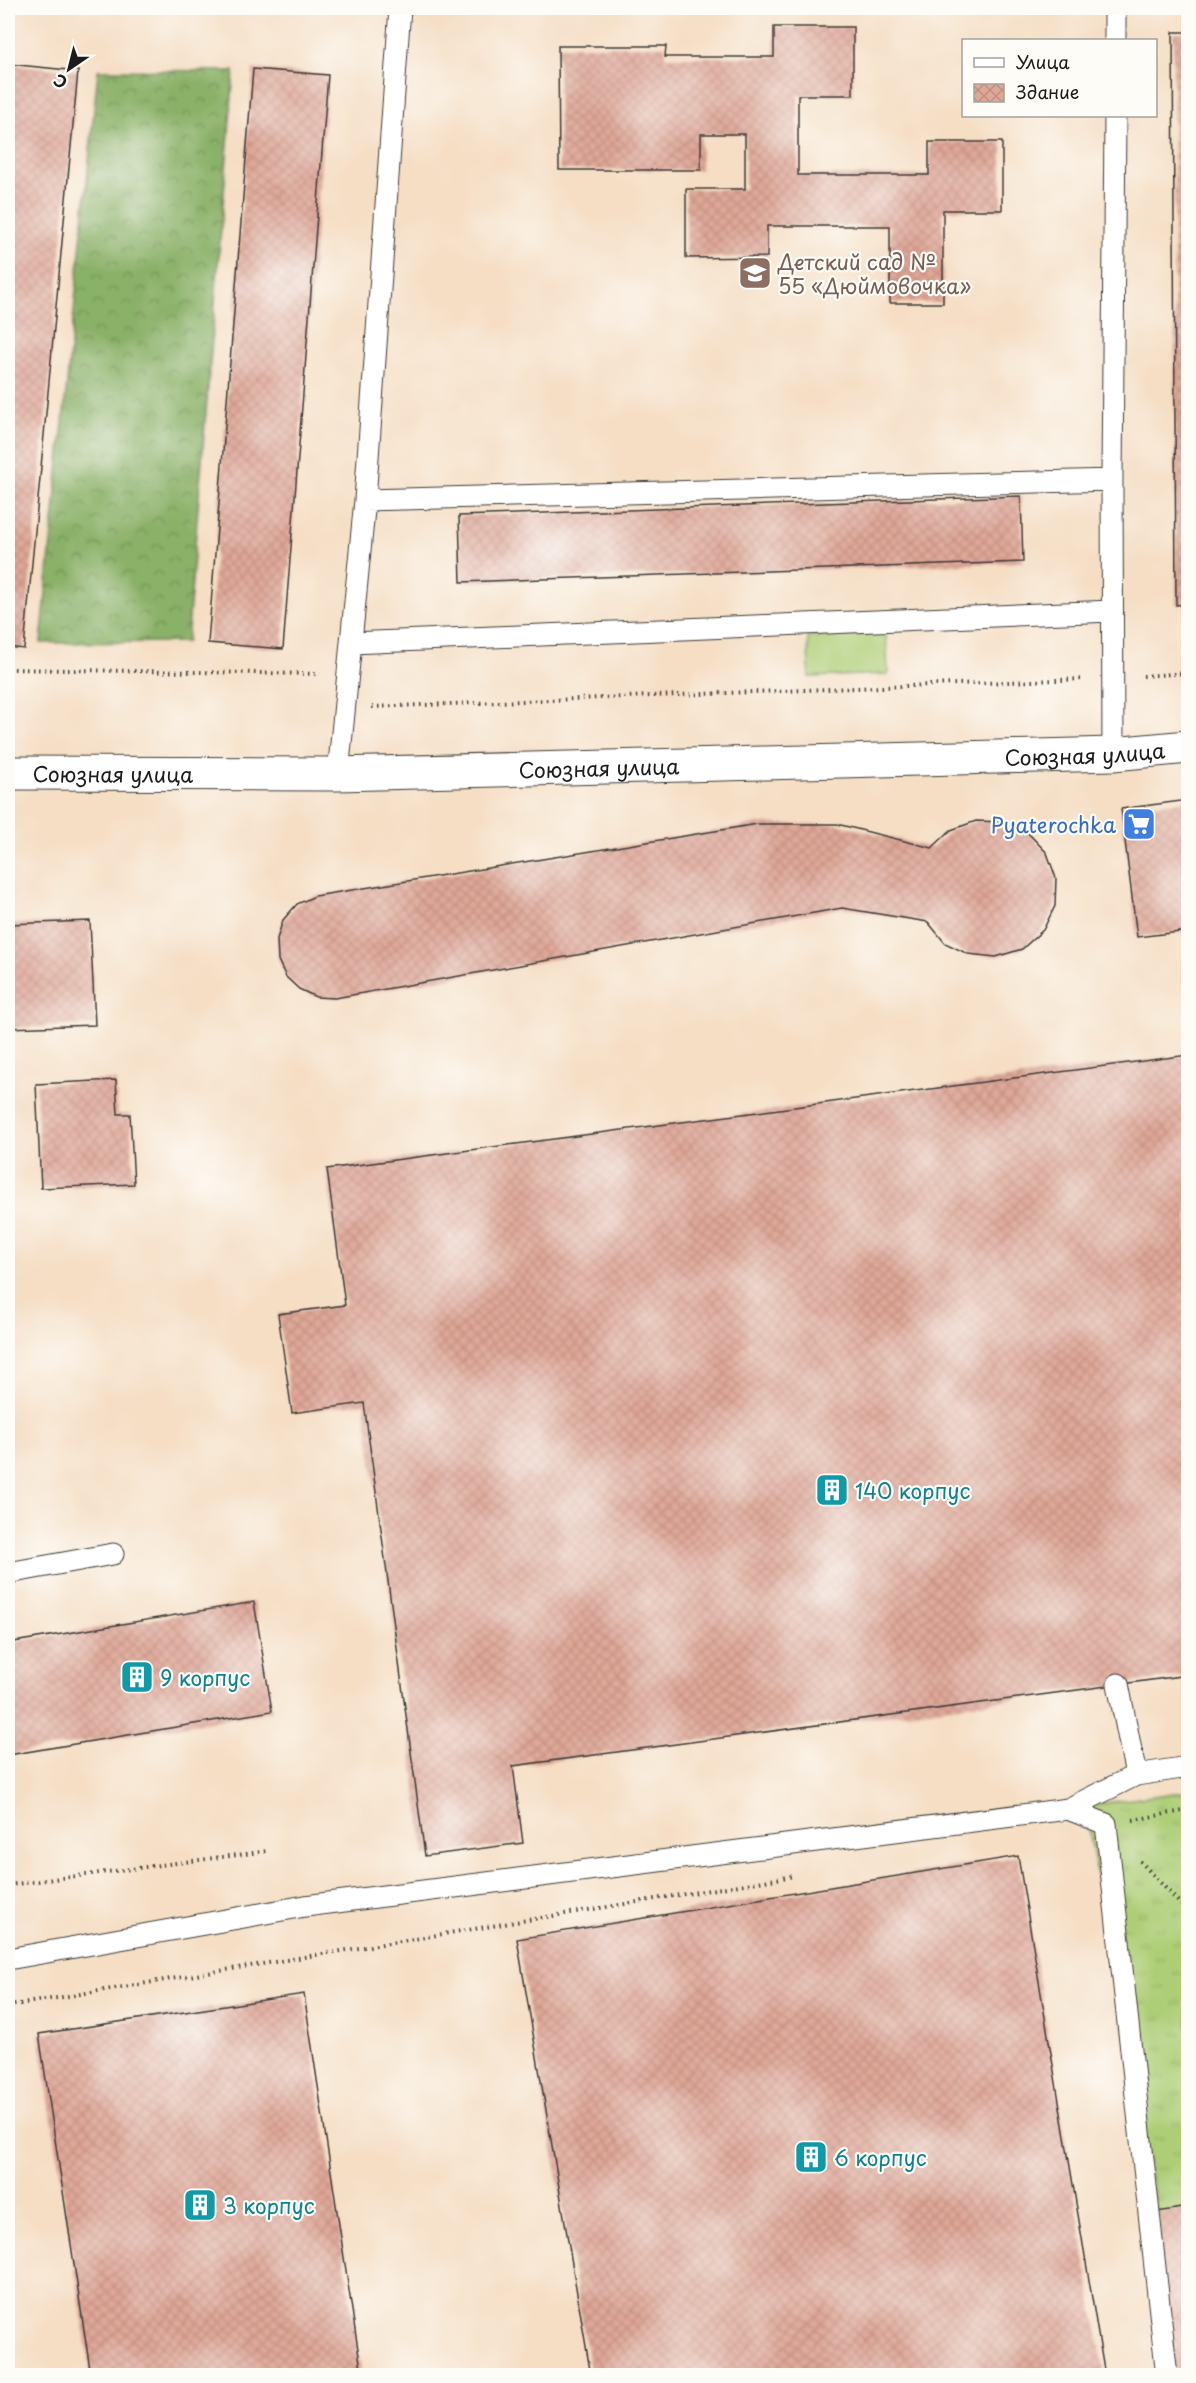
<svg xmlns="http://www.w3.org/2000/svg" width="1196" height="2383" font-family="'Playpen Sans',sans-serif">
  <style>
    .grass { fill: url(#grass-tufts); stroke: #647549; stroke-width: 1.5 }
    .forest { fill: url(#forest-crowns); stroke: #536642; stroke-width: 1.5 }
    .green { fill: #adce76; stroke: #647549; stroke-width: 1.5 }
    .building { fill: url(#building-cross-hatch) }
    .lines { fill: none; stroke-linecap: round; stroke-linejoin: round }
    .service-casing { stroke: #3d3935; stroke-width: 23 }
    .tertiary-casing { stroke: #3d3935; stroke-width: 35 }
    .path { stroke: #3d3935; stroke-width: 4; stroke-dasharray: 1.5 4.5; stroke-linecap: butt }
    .service { stroke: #fff; stroke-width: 21 }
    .tertiary { stroke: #fff; stroke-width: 33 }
    .labels { text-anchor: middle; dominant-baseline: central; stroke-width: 4.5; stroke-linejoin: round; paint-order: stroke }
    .education-label { font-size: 21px; fill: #785e54; stroke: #fdfcf7; text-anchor: start }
    .street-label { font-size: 21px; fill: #1c1c1c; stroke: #fdfcf7 }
    .shop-label { font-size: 21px; fill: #366cbe; stroke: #fdfcf7; text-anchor: end }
    .culture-label { font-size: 21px; fill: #0d838f; stroke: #fdfcf7; text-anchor: start }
  </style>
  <defs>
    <pattern id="grass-tufts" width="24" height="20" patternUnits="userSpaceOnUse" patternTransform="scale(1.5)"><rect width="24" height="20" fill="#adce76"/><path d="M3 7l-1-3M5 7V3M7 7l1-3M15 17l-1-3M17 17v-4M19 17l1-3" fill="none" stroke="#94b066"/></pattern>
    <pattern id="forest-crowns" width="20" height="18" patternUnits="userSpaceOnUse" patternTransform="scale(1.5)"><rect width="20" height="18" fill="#8ab167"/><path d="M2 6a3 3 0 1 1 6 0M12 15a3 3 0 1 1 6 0" fill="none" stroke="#708f54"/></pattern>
    <pattern id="building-cross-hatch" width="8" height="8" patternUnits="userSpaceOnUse" patternTransform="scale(1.5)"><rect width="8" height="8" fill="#dfa797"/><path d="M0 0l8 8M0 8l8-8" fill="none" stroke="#bf8f82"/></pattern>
  </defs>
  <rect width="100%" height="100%" fill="#fdfcf7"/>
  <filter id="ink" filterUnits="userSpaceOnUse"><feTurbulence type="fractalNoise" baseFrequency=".0167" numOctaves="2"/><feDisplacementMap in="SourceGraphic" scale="12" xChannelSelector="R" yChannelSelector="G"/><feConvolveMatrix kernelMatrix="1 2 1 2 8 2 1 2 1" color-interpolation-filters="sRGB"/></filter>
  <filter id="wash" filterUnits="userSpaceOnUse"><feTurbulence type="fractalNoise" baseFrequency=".008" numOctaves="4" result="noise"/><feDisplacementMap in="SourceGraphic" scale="24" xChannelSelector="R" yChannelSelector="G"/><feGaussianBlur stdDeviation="1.35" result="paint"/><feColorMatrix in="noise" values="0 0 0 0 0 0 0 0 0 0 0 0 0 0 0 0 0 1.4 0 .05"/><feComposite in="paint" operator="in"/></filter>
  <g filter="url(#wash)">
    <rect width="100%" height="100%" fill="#f5dec4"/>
    <path class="grass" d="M 1188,1791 L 1188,2209 L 1157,2214 L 1089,1830 L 1090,1805 Z"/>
    <path class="forest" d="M 98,70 L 234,71 L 187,642 L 41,643 Z"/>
    <path class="green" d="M 886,633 L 888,674 L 809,677 L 808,636 Z"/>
    <g id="blocks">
      <path class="building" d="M 774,27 L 853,27 L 853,95 L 798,95 L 798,175 L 929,175 L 929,142 L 1002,142 L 1002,210 L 943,210 L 943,303 L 890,303 L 890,226 L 767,226 L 767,257 L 686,258 L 686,189 L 745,189 L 745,134 L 701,134 L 701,170 L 559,170 L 558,46 L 666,46 L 665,57 L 774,57 Z
        M 1173,32 L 1188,32 L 1188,604 L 1176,605 Z
        M 8,64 L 78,71 L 24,649 L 8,647 Z
        M 253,69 L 328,75 L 283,649 L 208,643 Z
        M 1021,496 L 1023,562 L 461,582 L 459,516 Z
        M 1188,800 L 1188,931 L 1137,937 L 1121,809 Z
        M 976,821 L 1003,822 L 1028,833 L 1047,853 L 1056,878 L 1055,906 L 1043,930 L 1022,949 L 996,957 L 968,954 L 945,943 L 928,922 L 842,908 L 335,998 L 316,997 L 299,989 L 286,977 L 278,960 L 277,939 L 283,920 L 297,904 L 315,896 L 758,824 L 837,824 L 932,848 L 951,830 Z
        M 90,921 L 95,1025 L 8,1028 L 8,924 Z
        M 1188,1055 L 1188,1675 L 513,1766 L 523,1843 L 425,1856 L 364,1403 L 292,1413 L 278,1314 L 345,1305 L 327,1169 Z
        M 116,1080 L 118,1114 L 130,1114 L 134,1184 L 41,1188 L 36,1084 Z
        M 254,1602 L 272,1711 L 8,1755 L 8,1643 Z
        M 1018,1856 L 1105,2376 L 591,2376 L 517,1939 Z
        M 304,1994 L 362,2376 L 91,2376 L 39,2034 Z
        M 1188,2207 L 1188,2376 L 1175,2376 L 1150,2213 Z"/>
    </g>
  </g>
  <g filter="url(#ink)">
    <use href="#blocks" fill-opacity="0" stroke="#3d3935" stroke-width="1.5"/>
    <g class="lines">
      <g class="service-casing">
        <path id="service" d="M 1115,40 L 1115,8
          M 365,500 L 1112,480
          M 351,643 L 1112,611
          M 1113,754 L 1112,480 L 1115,116
          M 338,774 L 365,500 L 400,8
          M 8,1573 L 113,1554
          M 1118,1684 L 1136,1775
          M 1068,1809 L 1106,1824 L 1167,2376
          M 8,1959 L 305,1906 L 1068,1809 L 1136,1775 L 1188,1767"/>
      </g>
      <g class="tertiary-casing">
        <g id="tertiary">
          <path id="s1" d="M 8,773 L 338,774 L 1113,754 L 1188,747"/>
        </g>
      </g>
      <path class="path" d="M 8,669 L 320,674
        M 1143,676 L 1188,673
        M 372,707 L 1084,679
        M 1133,1820 L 1188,1810
        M 1140,1861 L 1188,1912
        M 8,1885 L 268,1851
        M 8,2006 L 794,1876"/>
      <use href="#service" class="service"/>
      <use href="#tertiary" class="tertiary"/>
    </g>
  </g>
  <defs>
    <g id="school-square" transform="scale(1.725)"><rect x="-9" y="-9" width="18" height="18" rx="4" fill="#8d6e63" stroke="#fdfcf7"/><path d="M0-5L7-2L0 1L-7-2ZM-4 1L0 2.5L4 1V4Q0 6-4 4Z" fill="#fff"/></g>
    <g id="supermarket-square" transform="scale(1.725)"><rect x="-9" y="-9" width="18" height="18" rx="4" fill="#3f7fe0" stroke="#fdfcf7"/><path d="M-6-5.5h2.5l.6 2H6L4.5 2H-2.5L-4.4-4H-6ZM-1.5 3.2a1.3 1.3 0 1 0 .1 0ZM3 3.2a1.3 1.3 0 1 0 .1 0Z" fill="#fff"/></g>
    <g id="building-square" transform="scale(1.725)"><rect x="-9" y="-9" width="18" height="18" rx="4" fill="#0f9aa8" stroke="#fdfcf7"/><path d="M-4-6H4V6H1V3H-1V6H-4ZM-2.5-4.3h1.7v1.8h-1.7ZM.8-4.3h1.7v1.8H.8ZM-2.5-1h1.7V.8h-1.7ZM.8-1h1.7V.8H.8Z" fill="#fff"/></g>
  </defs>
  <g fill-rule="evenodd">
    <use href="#school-square" x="755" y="273"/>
    <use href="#supermarket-square" x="1139" y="824"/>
    <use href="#building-square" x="832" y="1490"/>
    <use href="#building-square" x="137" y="1677"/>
    <use href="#building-square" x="811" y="2157"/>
    <use href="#building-square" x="200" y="2205"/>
  </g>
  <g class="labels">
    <g class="education-label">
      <text x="778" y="261">Детский сад №<tspan x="778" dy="24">55 «Дюймовочка»</tspan></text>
    </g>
    <g class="street-label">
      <text stroke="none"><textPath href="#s1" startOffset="1077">Союзная улица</textPath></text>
      <text stroke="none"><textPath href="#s1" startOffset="591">Союзная улица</textPath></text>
      <text stroke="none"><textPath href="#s1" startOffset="105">Союзная улица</textPath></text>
    </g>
    <g class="shop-label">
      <text x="1116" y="824">Pyaterochka</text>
    </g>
    <g class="culture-label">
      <text x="855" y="1490">140 корпус</text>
      <text x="160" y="1677">9 корпус</text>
      <text x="834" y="2157">6 корпус</text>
      <text x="223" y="2205">3 корпус</text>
    </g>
  </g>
  <rect width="1196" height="2383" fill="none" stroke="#fdfcf7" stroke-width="30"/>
  <rect x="962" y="39" width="195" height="78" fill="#fdfcf7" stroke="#a3a29f" stroke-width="1.5"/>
  <rect x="974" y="58" width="30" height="9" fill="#ffffff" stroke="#a3a29f" stroke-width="1.5"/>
  <text x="1016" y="69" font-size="18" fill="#1c1c1c">Улица</text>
  <rect x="974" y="84" width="30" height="18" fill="url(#building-cross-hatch)" stroke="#a3a29f" stroke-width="1.5"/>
  <text x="1016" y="99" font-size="18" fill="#1c1c1c">Здание</text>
  <g transform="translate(69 69) rotate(215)" stroke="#fdfcf7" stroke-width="4.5" paint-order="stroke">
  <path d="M0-4.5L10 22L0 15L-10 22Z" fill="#1c1c1c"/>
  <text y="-9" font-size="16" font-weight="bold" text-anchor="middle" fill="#1c1c1c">С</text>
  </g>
</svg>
